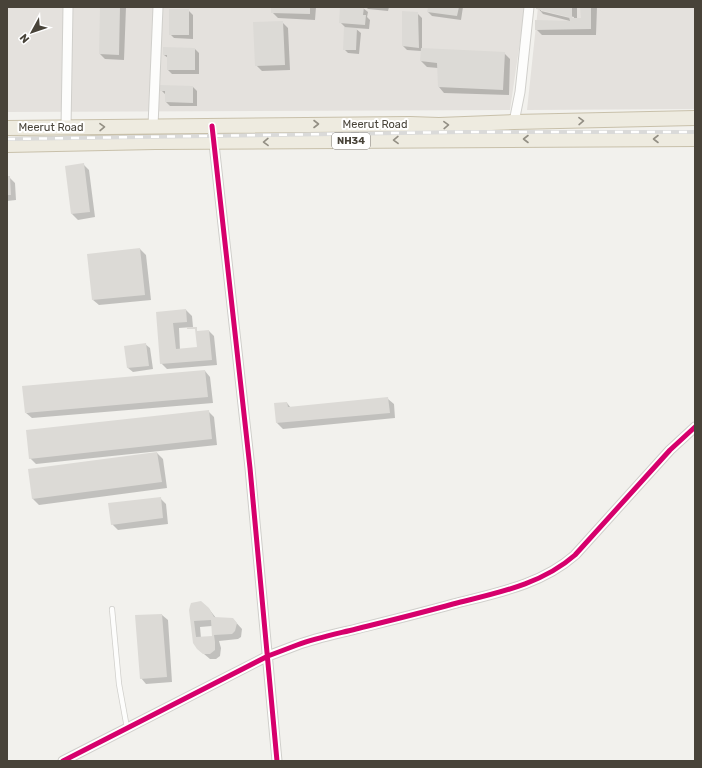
<svg xmlns="http://www.w3.org/2000/svg" width="702" height="768" font-family="Rubik,sans-serif">
  <style>
    .industrial { fill: #e4e1dd }
    .shadow { fill: #0003; fill-rule: evenodd }
    .building { fill: #dcdad6; fill-rule: evenodd }
    .lines { fill: none; stroke-linecap: round; stroke-linejoin: round }
    .service-casing { stroke: #d0cfcb; stroke-width: 6 }
    .minor-casing { stroke: #d0cfcb; stroke-width: 11 }
    .trunk-casing { stroke: #c8c0aa; stroke-width: 16 }
    .service { stroke: #fdfdfc; stroke-width: 4.5 }
    .minor { stroke: #fdfdfc; stroke-width: 9 }
    .trunk { stroke: #eeebe0; stroke-width: 14 }
    .rail-casing { stroke: #dadad9; stroke-width: 4 }
    .rail { stroke: #fff; stroke-width: 2.5; stroke-dasharray: 8; stroke-linecap: butt }
    .cycleway-casing { stroke: #fff; stroke-width: 8 }
    .cycleway { stroke: #d6006c; stroke-width: 5 }
    .oneway { stroke: #938f84 }
    .labels { text-anchor: middle; dominant-baseline: central; stroke-width: 4; stroke-linejoin: round; paint-order: stroke }
    .shield { fill: #fff; stroke: #7f7b74; stroke-width: 1 }
    .shield-label { font-size: 10px; font-weight: bold; fill: #484339 }
    .street-label { font-size: 11px; fill: #484339; stroke: #fff }
  </style>
  <rect width="100%" height="100%" fill="#f2f1ed"/>
  <path class="industrial" d="M 7,7 L 525,7 L 510,110 L 7,112 Z
    M 538,7 L 695,7 L 695,109 L 527,110 Z"/>
  <path class="shadow" d="M 101,7 L 126,7 L 124,60 L 105,59 L 100,54 Z
    M 272,7 L 316,7 L 315,20 L 278,18 L 272,12 Z
    M 341,7 L 363,8 L 368,12 L 367,17 L 370,20 L 369,29 L 355,28 L 361,33 L 359,54 L 348,53 L 344,49 L 345,27 L 340,22 Z
    M 366,7 L 389,7 L 388,11 L 368,9 Z
    M 429,7 L 463,7 L 461,20 L 432,16 L 428,12 Z
    M 537,7 L 577,7 L 577,19 L 582,19 L 581,7 L 597,7 L 596,35 L 542,35 L 536,29 L 570,21 L 543,14 ZM 541,9 L 574,17 L 574,19 L 541,11 Z
    M 188,10 L 193,15 L 193,39 L 174,38 L 170,34 Z
    M 417,13 L 422,18 L 422,50 L 504,53 L 510,59 L 509,95 L 444,93 L 439,87 L 438,68 L 427,67 L 421,61 L 421,51 L 407,50 L 403,46 Z
    M 282,22 L 288,28 L 290,70 L 262,71 L 256,65 Z
    M 164,48 L 195,49 L 199,53 L 199,74 L 172,74 L 168,70 L 168,58 L 164,55 Z
    M 193,87 L 197,91 L 197,106 L 170,106 L 166,102 L 166,95 L 161,90 Z
    M 83,164 L 89,170 L 95,217 L 78,220 L 72,214 Z
    M 7,177 L 9,177 L 15,183 L 16,200 L 7,201 Z
    M 140,249 L 146,255 L 151,300 L 99,305 L 93,300 Z
    M 186,310 L 192,316 L 193,327 L 179,328 L 180,350 L 198,348 L 209,331 L 214,336 L 217,365 L 167,369 L 161,363 L 157,313 Z
    M 145,344 L 150,348 L 153,369 L 133,372 L 128,368 L 125,347 Z
    M 205,371 L 210,377 L 213,403 L 32,418 L 26,413 Z
    M 388,399 L 394,404 L 395,418 L 283,429 L 277,423 L 287,403 L 291,408 Z
    M 208,411 L 214,417 L 217,445 L 36,464 L 30,458 Z
    M 157,453 L 163,459 L 167,488 L 39,505 L 33,499 L 29,470 Z
    M 160,498 L 166,504 L 168,524 L 118,530 L 112,524 Z
    M 209,609 L 216,618 L 233,619 L 242,629 L 241,637 L 238,639 L 219,641 L 221,648 L 220,656 L 216,659 L 210,659 L 198,649 L 190,610 ZM 212,626 L 213,637 L 201,638 L 200,627 Z
    M 162,615 L 168,620 L 172,682 L 146,684 L 141,678 Z"/>
  <path class="building" d="M 100,7 L 120,7 L 119,55 L 99,54 Z
    M 271,7 L 310,7 L 310,14 L 271,13 Z
    M 340,7 L 364,7 L 363,15 L 366,15 L 365,25 L 339,23 Z
    M 428,7 L 459,7 L 457,16 L 427,12 Z
    M 536,7 L 572,7 L 572,18 L 581,18 L 580,7 L 591,7 L 591,29 L 535,30 L 535,20 L 570,21 L 569,17 L 536,9 Z
    M 169,9 L 189,9 L 189,35 L 169,35 Z
    M 402,11 L 418,12 L 419,48 L 402,46 Z
    M 283,21 L 285,65 L 255,66 L 253,22 Z
    M 344,27 L 357,28 L 356,50 L 343,50 Z
    M 163,47 L 195,48 L 195,70 L 167,70 L 167,55 L 163,55 Z
    M 421,48 L 505,52 L 503,90 L 438,87 L 437,63 L 420,61 Z
    M 160,85 L 193,86 L 193,103 L 165,102 L 165,91 L 160,91 Z
    M 84,163 L 90,212 L 71,214 L 65,166 Z
    M 7,176 L 10,176 L 11,195 L 7,195 Z
    M 140,248 L 145,295 L 92,300 L 87,254 Z
    M 186,309 L 187,322 L 173,323 L 176,349 L 197,347 L 195,329 L 187,329 L 187,327 L 197,327 L 197,331 L 209,330 L 212,360 L 160,364 L 156,312 Z
    M 146,343 L 149,366 L 127,368 L 124,346 Z
    M 205,370 L 208,397 L 25,413 L 22,386 Z
    M 388,397 L 390,413 L 276,423 L 274,403 L 287,402 L 288,407 Z
    M 209,410 L 212,439 L 29,459 L 26,430 Z
    M 157,452 L 162,482 L 32,499 L 28,469 Z
    M 161,497 L 163,518 L 111,525 L 108,503 Z
    M 201,601 L 209,608 L 214,617 L 233,618 L 237,623 L 235,631 L 232,634 L 214,635 L 215,642 L 215,650 L 210,654 L 203,654 L 197,649 L 193,643 L 189,610 L 190,606 L 191,603 ZM 211,620 L 212,636 L 196,637 L 194,621 Z
    M 162,614 L 167,677 L 140,679 L 135,615 Z"/>
  <g class="lines">
    <g class="service-casing">
      <path id="service" d="M 112,609 L 119,684 L 127,728"/>
    </g>
    <g class="minor-casing">
      <path id="minor" d="M 514,122 L 520,92 L 529,7
        M 153,126 L 158,7
        M 212,126 L 250,468 L 277,761
        M 66,128 L 68,7
        M 63,761 L 268,656 L 297,645 C 316,638 336,634 356,629 C 388,621 421,613 453,604 C 496,593 541,585 575,555 L 670,450 L 695,427"/>
    </g>
    <g class="trunk-casing">
      <path id="trunk" d="M 7,128 L 410,124 L 439,125 L 514,122 L 695,118
        M 7,145 L 155,142 L 695,139"/>
    </g>
    <use href="#service" class="service"/>
    <use href="#minor" class="minor"/>
    <use href="#trunk" class="trunk"/>
    <g class="rail-casing">
      <path id="rail" d="M 7,139 L 463,132 L 695,132"/>
    </g>
    <use href="#rail" class="rail"/>
    <g class="cycleway-casing">
      <path id="cycleway" d="M 212,126 L 250,468 L 277,761
        M 63,761 L 268,656 L 297,645 C 316,638 336,634 356,629 C 388,621 421,613 453,604 C 496,593 541,585 575,555 L 670,450 L 695,427"/>
    </g>
    <use href="#cycleway" class="cycleway"/>
  </g>
  <defs><path id="oneway-chevron" d="M-2-3.5L2.5 0L-2 3.5" fill="none" stroke-width="1.6" stroke-linecap="round" stroke-linejoin="round"/></defs>
  <g class="oneway">
    <use href="#oneway-chevron" transform="translate(581 121) rotate(-1)"/>
    <use href="#oneway-chevron" transform="translate(316 124)"/>
    <use href="#oneway-chevron" transform="translate(446 125) rotate(-2)"/>
    <use href="#oneway-chevron" transform="translate(102 127) rotate(-1)"/>
    <use href="#oneway-chevron" transform="translate(526 139) rotate(180)"/>
    <use href="#oneway-chevron" transform="translate(656 139) rotate(180)"/>
    <use href="#oneway-chevron" transform="translate(396 140) rotate(179)"/>
    <use href="#oneway-chevron" transform="translate(266 142) rotate(179)"/>
  </g>
  <g class="labels">
    <rect class="shield" x="332" y="133" width="38" height="16" rx="3"/>
    <g class="shield-label">
      <text x="351" y="141">NH34</text>
    </g>
    <g class="street-label">
      <text x="375" y="124">Meerut Road</text>
      <text x="51" y="127">Meerut Road</text>
    </g>
  </g>
  <rect width="702" height="768" fill="none" stroke="#484339" stroke-width="16"/>
  <g transform="translate(32 32) rotate(230)" stroke="#ffffff" stroke-width="3" paint-order="stroke">
  <path d="M0-3L7 15L0 10L-7 15Z" fill="#484339"/>
  <text y="-6" font-size="11" font-weight="bold" text-anchor="middle" fill="#484339">N</text>
  </g>
</svg>
